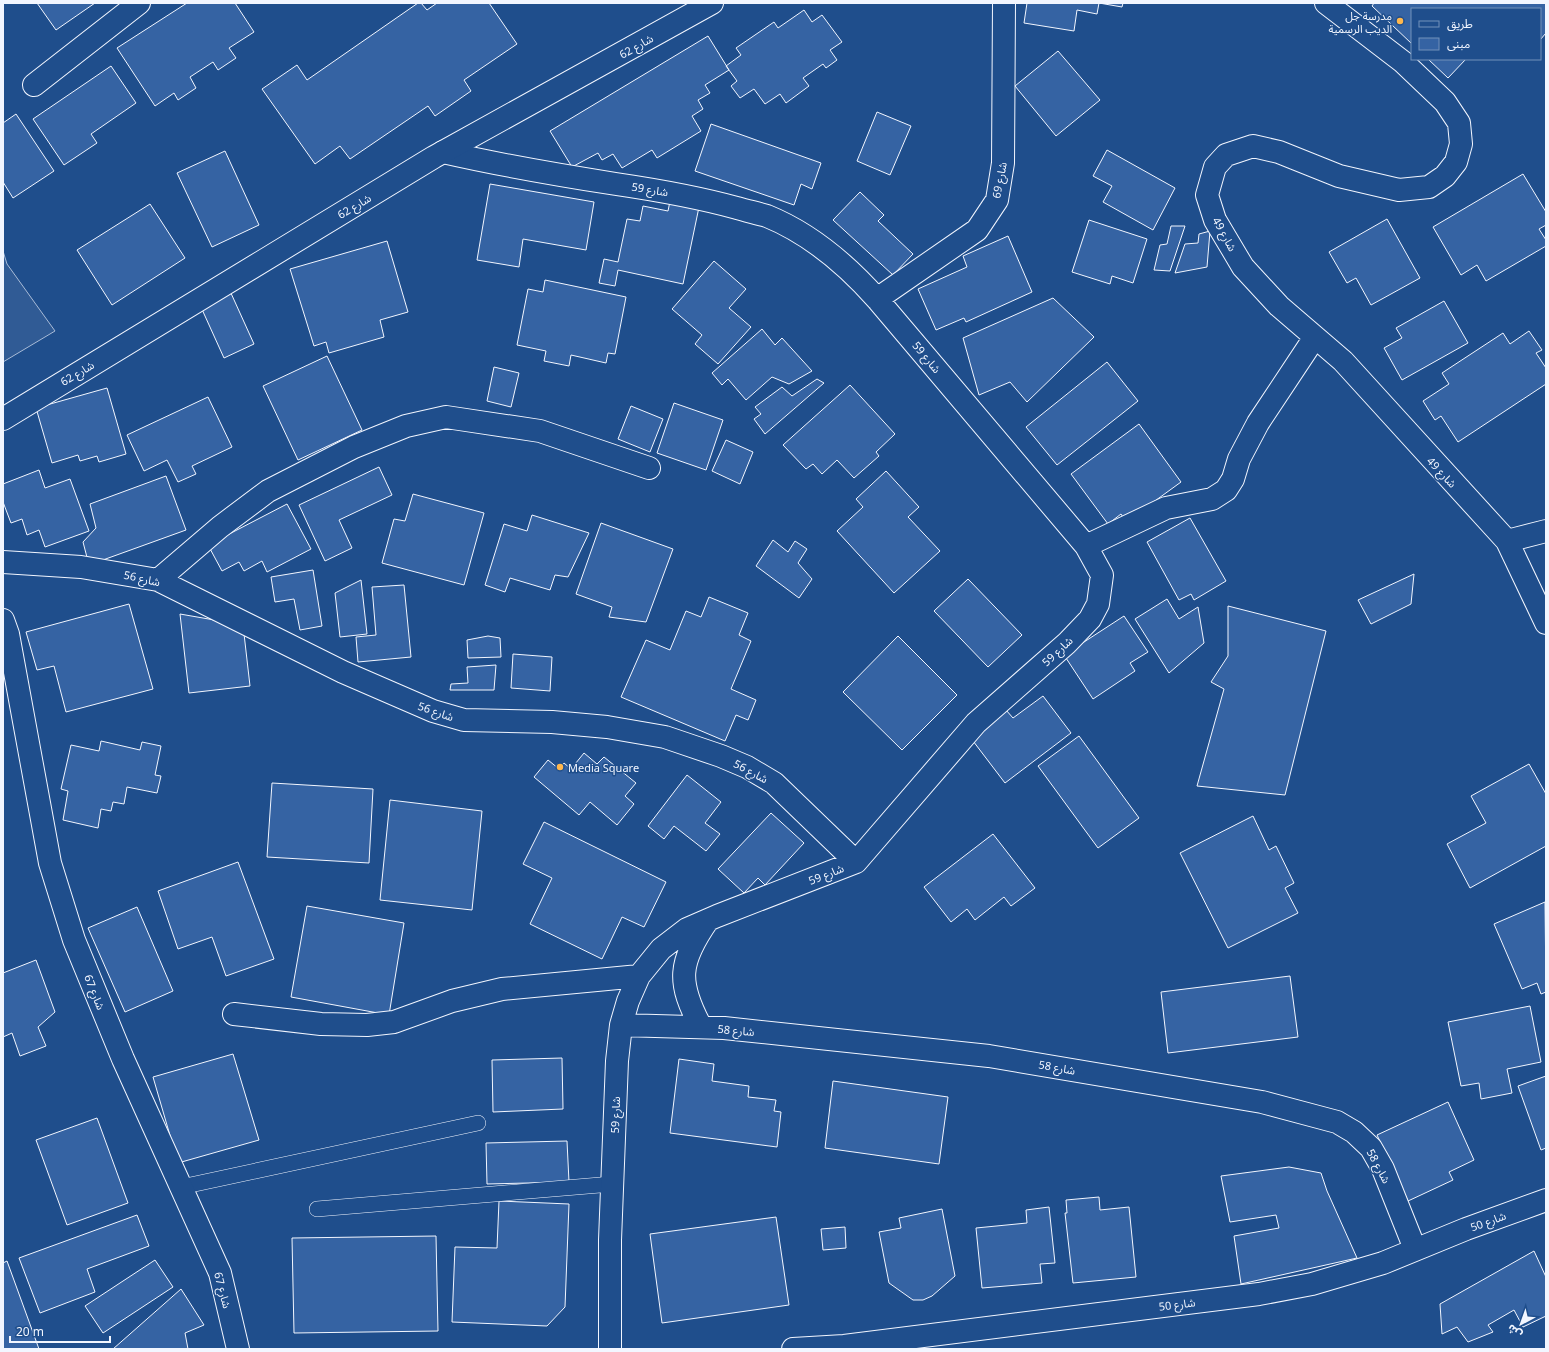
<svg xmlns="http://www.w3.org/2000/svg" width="1549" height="1352" font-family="'Noto Sans','Noto Sans Arabic',sans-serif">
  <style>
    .built { fill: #305b95; stroke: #a8bbd7 }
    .building { fill: #3563a3; stroke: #f2f6ff }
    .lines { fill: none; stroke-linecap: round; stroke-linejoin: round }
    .service-casing { stroke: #f2f6ff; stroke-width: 16 }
    .minor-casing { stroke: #f2f6ff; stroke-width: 24 }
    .tertiary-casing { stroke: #f2f6ff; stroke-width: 24 }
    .secondary-casing { stroke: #f2f6ff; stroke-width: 24 }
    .service { stroke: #1f4e8c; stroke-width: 15 }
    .minor { stroke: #1f4e8c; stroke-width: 22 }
    .tertiary { stroke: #1f4e8c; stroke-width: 22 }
    .secondary { stroke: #1f4e8c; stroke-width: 22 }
    .poi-dot { fill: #ffb74d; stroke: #1f4e8c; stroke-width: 1.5 }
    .labels { text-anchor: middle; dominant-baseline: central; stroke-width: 3; stroke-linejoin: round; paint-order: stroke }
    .poi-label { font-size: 11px; fill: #f2f6ff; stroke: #1f4e8c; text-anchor: end }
    .street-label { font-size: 11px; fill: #f2f6ff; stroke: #1f4e8c }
  </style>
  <rect width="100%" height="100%" fill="#1f4e8c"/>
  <path class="built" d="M 3,251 L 7,264 L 55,331 L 3,362 Z"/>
  <path class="building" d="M 37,3 L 95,3 L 56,30 Z
    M 187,3 L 235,3 L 254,32 L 229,48 L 236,58 L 218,70 L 213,62 L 190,77 L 196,88 L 178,100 L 174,93 L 155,106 L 117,48 Z
    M 418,3 L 421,3 L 427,10 L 437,3 L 489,3 L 517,44 L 464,80 L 471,91 L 435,116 L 428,106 L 350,159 L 340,146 L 315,164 L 262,89 L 297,65 L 307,80 Z
    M 1027,3 L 1123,3 L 1122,7 L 1099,3 L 1097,14 L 1077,10 L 1074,31 L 1024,23 Z
    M 1374,3 L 1546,3 L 1546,33 L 1540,40 L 1540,9 L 1412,9 L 1412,44 L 1372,6 Z
    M 804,10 L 812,22 L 822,15 L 842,42 L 830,50 L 837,60 L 826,68 L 823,64 L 803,78 L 809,86 L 786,103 L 780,94 L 765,104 L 754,89 L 740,98 L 731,86 L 737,81 L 726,66 L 741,55 L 736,48 L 774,22 L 778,28 Z
    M 708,36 L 729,70 L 705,85 L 710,93 L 698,100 L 703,109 L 692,116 L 701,131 L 657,158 L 652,150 L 622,168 L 613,154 L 602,160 L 598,153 L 572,167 L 550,131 Z
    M 1058,51 L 1100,100 L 1056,136 L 1015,86 Z
    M 1428,59 L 1466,59 L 1448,78 Z
    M 111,66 L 136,103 L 91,134 L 97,143 L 64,165 L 33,119 Z
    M 877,112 L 911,126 L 890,175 L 857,161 Z
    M 16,114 L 54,171 L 13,198 L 3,182 L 3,123 Z
    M 711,124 L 821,163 L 812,189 L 801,184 L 794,205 L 695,171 Z
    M 1107,150 L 1175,188 L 1153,230 L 1103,202 L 1112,186 L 1093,176 Z
    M 225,151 L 259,225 L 212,247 L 177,173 Z
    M 1523,174 L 1546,212 L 1546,225 L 1539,229 L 1546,240 L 1546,246 L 1486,281 L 1477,265 L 1461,275 L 1433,227 Z
    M 490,184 L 594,202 L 586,250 L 523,239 L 519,267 L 477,260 Z
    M 860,192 L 884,215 L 878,221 L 913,254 L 893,275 L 833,220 Z
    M 670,201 L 699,207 L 683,284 L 618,270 L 615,286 L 599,283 L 604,259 L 618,262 L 627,219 L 640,221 L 643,206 L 668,211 Z
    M 150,204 L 185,258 L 112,305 L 77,250 Z
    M 1387,219 L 1420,278 L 1371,305 L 1356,278 L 1347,283 L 1329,252 Z
    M 1089,220 L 1147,239 L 1133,283 L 1112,276 L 1110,284 L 1072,272 Z
    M 1171,226 L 1185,226 L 1170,271 L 1154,270 L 1160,245 L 1167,244 Z
    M 1210,231 L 1207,267 L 1175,273 L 1185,244 L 1198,243 L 1199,234 Z
    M 1008,236 L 1032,292 L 966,322 L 964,318 L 936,330 L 918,289 L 967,267 L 963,256 Z
    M 387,241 L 408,312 L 380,320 L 384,337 L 329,353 L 326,342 L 314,346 L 290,269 Z
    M 714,261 L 746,289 L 729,308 L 751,327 L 718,364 L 695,344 L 702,335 L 672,309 Z
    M 545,280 L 626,297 L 615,354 L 608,353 L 606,363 L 571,355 L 569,366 L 544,361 L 546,351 L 517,345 L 528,289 L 543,292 Z
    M 230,291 L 254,344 L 224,358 L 200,305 Z
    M 1053,298 L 1094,337 L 1027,402 L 1010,382 L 979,395 L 963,338 Z
    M 1444,301 L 1468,343 L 1402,380 L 1384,348 L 1402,338 L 1396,328 Z
    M 762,329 L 775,345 L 782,338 L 812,371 L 789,384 L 772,377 L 746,400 L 728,379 L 722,385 L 712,373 Z
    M 1529,331 L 1542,350 L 1536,353 L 1546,368 L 1546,384 L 1458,442 L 1441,416 L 1435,420 L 1423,401 L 1449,384 L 1442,373 L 1503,333 L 1510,344 Z
    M 327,356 L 362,430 L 298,460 L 263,386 Z
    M 1107,362 L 1138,401 L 1057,465 L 1026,427 Z
    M 494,367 L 519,373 L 511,407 L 487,401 Z
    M 817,379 L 824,383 L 765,434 L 754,419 L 761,414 L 755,407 L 782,387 L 792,396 Z
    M 850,385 L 895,434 L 876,452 L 879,456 L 854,478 L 837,460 L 822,474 L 813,464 L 806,469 L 783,445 Z
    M 107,388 L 126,454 L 99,462 L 97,456 L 80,461 L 78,455 L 52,463 L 36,408 Z
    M 208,397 L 232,447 L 192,466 L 196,474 L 178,482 L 167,460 L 144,471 L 127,435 Z
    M 674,403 L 723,420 L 706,470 L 657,453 Z
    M 631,406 L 663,419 L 650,452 L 618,439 Z
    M 1139,424 L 1181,482 L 1126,522 L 1121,514 L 1108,524 L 1071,474 Z
    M 726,440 L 753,452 L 740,484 L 712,471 Z
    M 379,467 L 392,495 L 339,520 L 352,548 L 325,561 L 299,505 Z
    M 39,470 L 45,488 L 70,479 L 89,531 L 45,547 L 39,530 L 27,535 L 22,519 L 11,523 L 3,502 L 3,484 Z
    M 886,471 L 919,507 L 908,517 L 940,551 L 894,593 L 837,531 L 863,507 L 856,499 Z
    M 166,476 L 186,530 L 89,565 L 83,542 L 96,528 L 90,504 Z
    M 413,494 L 484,513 L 464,585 L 382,563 L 394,519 L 405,521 Z
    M 287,504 L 311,549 L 267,572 L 262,561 L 244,571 L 239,562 L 222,571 L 208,545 Z
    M 532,515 L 589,533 L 568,577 L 555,575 L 550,590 L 510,578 L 505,592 L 485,585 L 504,524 L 527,531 Z
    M 1190,518 L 1226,581 L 1194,600 L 1191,594 L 1179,600 L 1147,542 Z
    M 601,523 L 673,549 L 646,622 L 609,617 L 612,607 L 576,594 Z
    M 773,540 L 788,552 L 795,541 L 807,549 L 798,563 L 812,579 L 799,598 L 756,566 Z
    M 313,570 L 322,626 L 300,630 L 294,599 L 275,602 L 271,577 Z
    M 1414,574 L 1411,604 L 1371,624 L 1358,600 Z
    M 968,579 L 1022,635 L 988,667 L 934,611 Z
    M 361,580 L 367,634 L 340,637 L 335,593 Z
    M 404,585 L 411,657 L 358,662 L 356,637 L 376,635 L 372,587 Z
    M 709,597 L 748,613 L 739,635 L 751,641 L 731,689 L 756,700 L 748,720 L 736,715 L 725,741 L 621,697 L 646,640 L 670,650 L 686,611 L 701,617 Z
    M 1167,599 L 1179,619 L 1198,607 L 1204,643 L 1169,673 L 1135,619 Z
    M 129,604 L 153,689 L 66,712 L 54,666 L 37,670 L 26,632 Z
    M 1228,606 L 1326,631 L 1285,795 L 1197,786 L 1224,689 L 1211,682 L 1228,656 Z
    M 180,614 L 243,625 L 250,686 L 189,693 Z
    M 1124,616 L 1148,652 L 1130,663 L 1135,671 L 1093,699 L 1064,655 Z
    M 488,636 L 500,638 L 501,657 L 468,658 L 467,640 Z
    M 898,636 L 957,695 L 902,750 L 843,692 Z
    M 513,654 L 552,657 L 550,691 L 511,688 Z
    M 496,665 L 494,690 L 450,690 L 451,684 L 468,683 L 467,667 Z
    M 1043,696 L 1071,733 L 1005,783 L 970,737 L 1006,710 L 1013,718 Z
    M 1079,736 L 1139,818 L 1098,848 L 1038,766 Z
    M 101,741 L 140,750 L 142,742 L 161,746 L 155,775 L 161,776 L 157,793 L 127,787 L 124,804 L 113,802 L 111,811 L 101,809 L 98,828 L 63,820 L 68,791 L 61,789 L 71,745 L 99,751 Z
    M 584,753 L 597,764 L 604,757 L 636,783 L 625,796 L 634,804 L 617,825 L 590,802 L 579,815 L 534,777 L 548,760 L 559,769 L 564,763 L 571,769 Z
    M 1529,764 L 1546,794 L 1546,846 L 1470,888 L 1447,844 L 1486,823 L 1471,796 Z
    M 687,775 L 721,802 L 705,823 L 720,834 L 706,851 L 674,826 L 664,839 L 648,826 Z
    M 272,783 L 373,789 L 369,863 L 267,857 Z
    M 390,800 L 482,811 L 472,910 L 380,900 Z
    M 771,813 L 804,843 L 765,885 L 758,878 L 744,893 L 718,869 Z
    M 1253,816 L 1269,850 L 1276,846 L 1294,883 L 1285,888 L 1298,913 L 1228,948 L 1180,853 Z
    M 544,822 L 666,882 L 644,927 L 622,917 L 602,959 L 530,924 L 552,878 L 523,864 Z
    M 993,834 L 1035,888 L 1011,906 L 1004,897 L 975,920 L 967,909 L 951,922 L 924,887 Z
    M 238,862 L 274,959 L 226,976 L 212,937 L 178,949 L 158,891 Z
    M 1545,902 L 1546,992 L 1541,994 L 1537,983 L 1522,989 L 1494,924 Z
    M 307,906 L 404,923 L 389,1015 L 291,997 Z
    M 137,907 L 173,991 L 125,1012 L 88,928 Z
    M 36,960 L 55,1012 L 38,1027 L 46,1046 L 20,1056 L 12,1033 L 3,1037 L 3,973 Z
    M 1290,976 L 1298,1037 L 1168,1053 L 1161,992 Z
    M 1530,1006 L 1541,1062 L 1507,1069 L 1512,1093 L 1481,1099 L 1479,1083 L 1461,1086 L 1448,1022 Z
    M 233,1054 L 259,1140 L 178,1163 L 153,1077 Z
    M 562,1058 L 563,1109 L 493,1112 L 492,1060 Z
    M 679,1059 L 714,1064 L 712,1081 L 749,1086 L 748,1097 L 776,1100 L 774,1111 L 781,1112 L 777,1147 L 670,1133 Z
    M 1546,1076 L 1546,1148 L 1541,1150 L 1518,1086 Z
    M 833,1081 L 948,1097 L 939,1164 L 825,1148 Z
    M 1448,1102 L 1474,1160 L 1449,1172 L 1453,1180 L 1408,1201 L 1377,1135 Z
    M 97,1118 L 128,1203 L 67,1225 L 36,1140 Z
    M 567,1141 L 569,1182 L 487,1184 L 486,1143 Z
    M 1289,1167 L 1321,1173 L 1327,1191 L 1357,1258 L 1241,1284 L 1234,1236 L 1279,1228 L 1276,1215 L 1230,1222 L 1221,1176 Z
    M 1099,1197 L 1100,1210 L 1129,1207 L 1136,1277 L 1073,1283 L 1065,1213 L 1067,1213 L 1066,1200 Z
    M 499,1201 L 569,1204 L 565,1307 L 547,1326 L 452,1322 L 455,1247 L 497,1248 Z
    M 1049,1207 L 1055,1263 L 1040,1264 L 1042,1283 L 982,1288 L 976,1228 L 1027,1223 L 1026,1210 Z
    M 942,1209 L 955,1276 L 932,1296 L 923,1300 L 913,1300 L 889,1283 L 879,1232 L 901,1228 L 899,1218 Z
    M 137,1215 L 149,1246 L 87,1269 L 95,1292 L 40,1313 L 19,1258 Z
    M 776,1217 L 789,1305 L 662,1323 L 650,1234 Z
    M 845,1227 L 846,1248 L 823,1250 L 821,1229 Z
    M 436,1236 L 438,1331 L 294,1333 L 292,1238 Z
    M 1534,1251 L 1546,1277 L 1546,1316 L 1523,1327 L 1514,1310 L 1488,1325 L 1493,1332 L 1468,1342 L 1457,1327 L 1442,1334 L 1440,1304 Z
    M 155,1260 L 173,1287 L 103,1333 L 85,1306 Z
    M 7,1261 L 39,1349 L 3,1349 L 3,1263 Z
    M 181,1289 L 204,1325 L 185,1333 L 188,1349 L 113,1349 Z"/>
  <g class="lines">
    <g class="service-casing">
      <path id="service" d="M 181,1187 L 478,1123
        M 317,1209 L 612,1184"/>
    </g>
    <g class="minor-casing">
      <path id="minor" d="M 1326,3 L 1403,62 L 1445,102 L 1459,123 L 1461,144 L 1456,162 L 1445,176 L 1429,187 L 1399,190 L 1339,176 L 1279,152 L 1253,146 L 1226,155 L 1215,167 L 1207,195 L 1215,220 L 1243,267 L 1279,306 L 1343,361 L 1507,541 L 1546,623
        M 34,85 L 139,3
        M 443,152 C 500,165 558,175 616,184 C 657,190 697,197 737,208 C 747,211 757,213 767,216 C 811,234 846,264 877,299 L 1086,546 L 1102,575 L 1098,604 L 1090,619 L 1067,643 L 976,723 L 856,862 L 717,916 L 687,929 L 661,949 L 639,976 L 628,1001 L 621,1025 L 617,1061 L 610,1240 L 610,1349
        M 877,299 L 977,230 L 997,200 L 1003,163 L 1004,3
        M 1507,541 L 1546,531
        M 1086,546 L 1166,508 L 1212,499 L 1226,490 L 1233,479 L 1239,459 L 1258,423 L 1315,337
        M 3,562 L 81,567 L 158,580 L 343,672 L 433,711 L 464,720 L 552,722 L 607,727 L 665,737 L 721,756 L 747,767 L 774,783 L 856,862
        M 158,580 L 220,527 L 268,491 L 354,447 L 406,426 L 446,417 L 540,431 L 649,468
        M 234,1014 L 321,1024 L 367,1025 L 394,1022 L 452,1001 L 502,989 L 639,976
        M 621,1025 L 724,1028 L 989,1056 L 1262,1102 L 1337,1122 L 1354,1132 L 1371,1148 L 1383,1169 L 1415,1249
        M 701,1027 C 677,982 678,963 708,920"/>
    </g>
    <g class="tertiary-casing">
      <path id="tertiary" d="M 3,419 L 434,157 L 712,3
        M 793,1349 L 844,1346 L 1259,1294 L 1312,1284 L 1383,1263 L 1466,1229 L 1546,1200"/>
    </g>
    <g class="secondary-casing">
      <path id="secondary" d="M 3,620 L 8,634 L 50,863 L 74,940 L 123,1059 L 220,1273 L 238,1349"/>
    </g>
    <use href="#service" class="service"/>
    <use href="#minor" class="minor"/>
    <use href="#tertiary" class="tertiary"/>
    <use href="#secondary" class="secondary"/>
  </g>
  <g class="poi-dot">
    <circle cx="1400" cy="21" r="4"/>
    <circle cx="560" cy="767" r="4"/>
  </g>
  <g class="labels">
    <g class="poi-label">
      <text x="1392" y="15">مدرسة جل<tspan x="1392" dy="13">الديب الرسمية</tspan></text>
      <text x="568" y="767" text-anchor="start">Media Square</text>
    </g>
    <g class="street-label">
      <text transform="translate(636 46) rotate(-30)">شارع 62</text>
      <text transform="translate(999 180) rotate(-79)">شارع 69</text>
      <text transform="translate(650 189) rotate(9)">شارع 59</text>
      <text transform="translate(354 206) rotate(-31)">شارع 62</text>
      <text transform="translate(1225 234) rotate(61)">شارع 49</text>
      <text transform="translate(927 357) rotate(50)">شارع 59</text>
      <text transform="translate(77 373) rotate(-31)">شارع 62</text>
      <text transform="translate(1442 472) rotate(47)">شارع 49</text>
      <text transform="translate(142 578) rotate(12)">شارع 56</text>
      <text transform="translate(1057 651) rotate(-43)">شارع 59</text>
      <text transform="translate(436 711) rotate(19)">شارع 56</text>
      <text transform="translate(751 771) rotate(28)">شارع 56</text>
      <text transform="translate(826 874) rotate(-22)">شارع 59</text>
      <text transform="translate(95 992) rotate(68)">شارع 67</text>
      <text transform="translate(736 1030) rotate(5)">شارع 58</text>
      <text transform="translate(1057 1067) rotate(10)">شارع 58</text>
      <text transform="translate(615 1115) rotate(-88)">شارع 59</text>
      <text transform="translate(1379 1166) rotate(62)">شارع 58</text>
      <text transform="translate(1488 1221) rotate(-20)">شارع 50</text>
      <text transform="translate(223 1290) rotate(75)">شارع 67</text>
      <text transform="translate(1177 1304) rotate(-7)">شارع 50</text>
    </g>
  </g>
  <rect width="1549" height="1352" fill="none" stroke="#f2f6ff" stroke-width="8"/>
  <rect x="1411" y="8" width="130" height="52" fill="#1f4e8c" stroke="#7391ba"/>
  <rect x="1419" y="21" width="20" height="6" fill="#1f4e8c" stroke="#7391ba"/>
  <text x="1447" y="28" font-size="12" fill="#f2f6ff">طريق</text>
  <rect x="1419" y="38" width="20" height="12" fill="#3563a3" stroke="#7391ba"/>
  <text x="1447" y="48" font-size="12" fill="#f2f6ff">مبنى</text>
  <g transform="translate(1521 1324) rotate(221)" stroke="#1f4e8c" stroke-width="3" paint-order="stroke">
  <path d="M0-3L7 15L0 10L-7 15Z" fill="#f2f6ff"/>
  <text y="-6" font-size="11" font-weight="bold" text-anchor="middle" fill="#f2f6ff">ش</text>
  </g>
  <path d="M10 1336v6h100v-6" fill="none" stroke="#f2f6ff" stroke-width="2"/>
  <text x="16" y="1336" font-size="12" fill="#f2f6ff" stroke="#1f4e8c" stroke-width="3" paint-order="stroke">20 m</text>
</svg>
